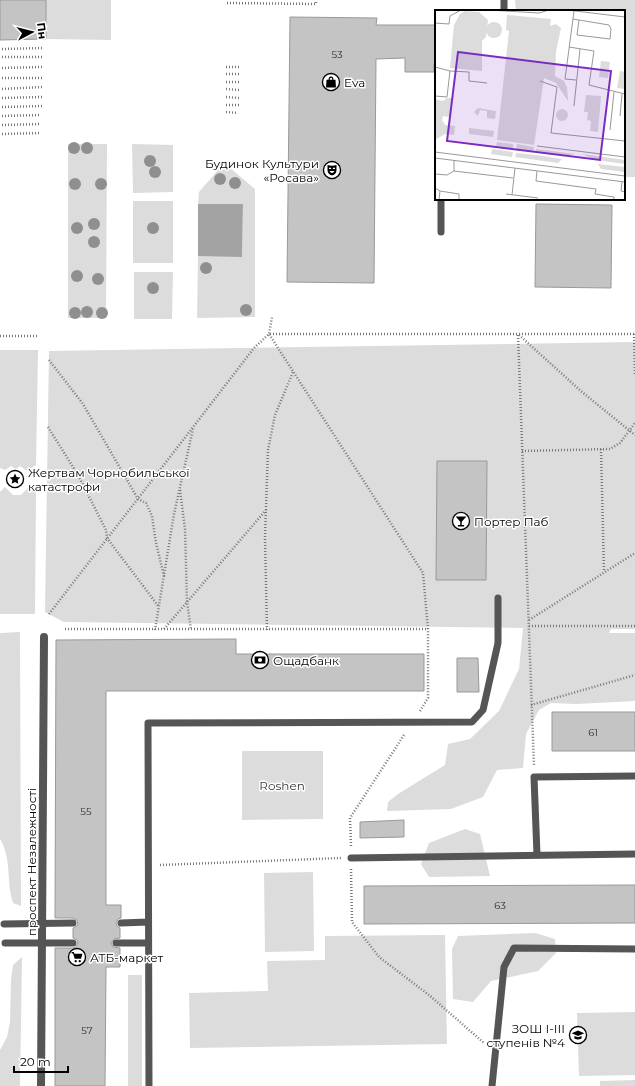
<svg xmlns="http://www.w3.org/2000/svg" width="635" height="1086" font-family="Montserrat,sans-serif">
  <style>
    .green { fill: #dcdcdc }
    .water { fill: #a3a3a3 }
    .building { fill: #c4c4c4; stroke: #999 }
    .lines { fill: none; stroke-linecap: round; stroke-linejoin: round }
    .path { stroke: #777; stroke-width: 2.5; stroke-dasharray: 1 2; stroke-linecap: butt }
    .lane { stroke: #555; stroke-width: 7 }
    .street { stroke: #555; stroke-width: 8 }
    .tree { fill: #8f8f8f }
    .labels { text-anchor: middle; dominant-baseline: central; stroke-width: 3; stroke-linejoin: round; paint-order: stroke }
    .number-label { font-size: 10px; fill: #313131 }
    .poi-label { font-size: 12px; fill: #000; stroke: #fff; text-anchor: start }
    .park-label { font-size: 12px; fill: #333; stroke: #fff }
    .street-label { font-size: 12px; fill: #000; stroke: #fff }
    .inset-road { fill: none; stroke: #999; stroke-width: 1 }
    .view { fill: #7b2cbf; fill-opacity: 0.15; stroke: #7b2cbf; stroke-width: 2 }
    .inset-edge { fill: none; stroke: #000; stroke-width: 2 }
  </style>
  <rect width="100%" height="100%" fill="#fff"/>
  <path class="green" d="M 46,0 L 111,0 L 111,40 L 46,39 Z
    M 515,0 L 635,0 L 635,177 L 624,177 L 624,11 L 516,11 Z
    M 68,144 L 107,144 L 106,318 L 68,318 Z
    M 132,144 L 173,145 L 173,192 L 133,193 Z
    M 224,163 L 255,189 L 255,317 L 197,318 L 198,256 L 242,256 L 243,204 L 198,204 L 199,192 Z
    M 133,201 L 173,201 L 173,263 L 133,263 Z
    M 134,272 L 173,272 L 172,319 L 134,319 Z
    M 635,342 L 635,629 L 611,629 L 609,633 L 635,633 L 635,701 L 576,704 L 551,703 L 539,710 L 526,734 L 523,768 L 497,770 L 483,797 L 451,809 L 387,811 L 388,802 L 398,794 L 445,765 L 448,744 L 470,739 L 499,711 L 519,669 L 523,628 L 64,622 L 45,612 L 49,351 Z
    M 0,350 L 38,350 L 36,465 L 27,471 L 20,466 L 16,469 L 11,466 L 5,470 L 0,468 Z
    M 5,487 L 13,495 L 21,495 L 29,487 L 36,492 L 35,614 L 0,614 L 0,492 Z
    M 20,632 L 21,906 L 13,903 C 6,881 12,859 0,839 L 0,633 Z
    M 242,751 L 323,751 L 323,819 L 242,820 Z
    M 465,829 L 480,834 L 490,876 L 429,877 L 421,864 L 429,843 Z
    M 313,872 L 314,951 L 265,952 L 264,873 Z
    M 535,933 L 555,939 L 556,953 L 538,971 L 491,981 L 473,1002 L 453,999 L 452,949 L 458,936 Z
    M 445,935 L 447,1044 L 190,1048 L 189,993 L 268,991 L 267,961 L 325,960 L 325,936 Z
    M 22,957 L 20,1086 L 0,1086 L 0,1050 L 7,1037 L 10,1022 L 11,979 L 13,965 Z
    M 128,975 L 142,975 L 142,1086 L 128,1086 Z
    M 635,1012 L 635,1075 L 579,1076 L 577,1013 Z
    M 635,1080 L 635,1086 L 600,1086 L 600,1081 Z"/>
  <path class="water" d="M 198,204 L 243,204 L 242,257 L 198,256 Z"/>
  <path class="building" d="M 0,0 L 46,0 L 46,39 L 0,40 Z
    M 290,17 L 377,18 L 376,25 L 436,25 L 436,64 L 434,64 L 434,72 L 405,72 L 405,58 L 376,59 L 374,283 L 287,282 Z
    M 536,204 L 612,205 L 611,288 L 535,287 Z
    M 437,461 L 487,461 L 486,580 L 436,580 Z
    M 236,639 L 236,654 L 424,654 L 424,691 L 106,691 L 106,905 L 121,905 L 121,918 L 118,919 L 116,923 L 117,926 L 120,928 L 120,938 L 114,939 L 111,943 L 113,947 L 120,948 L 120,967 L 106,967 L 105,1086 L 55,1086 L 55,948 L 73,948 L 76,947 L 78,943 L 77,940 L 73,938 L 73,928 L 78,925 L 77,920 L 73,918 L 55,918 L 56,640 Z
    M 457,658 L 478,658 L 479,692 L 457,692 Z
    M 552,712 L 635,712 L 635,751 L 552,751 Z
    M 404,820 L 404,837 L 360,838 L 360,822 Z
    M 635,885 L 635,923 L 364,924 L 364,886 Z"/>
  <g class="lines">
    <path class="path" d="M 227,3 L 316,4 L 316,0
      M 2,49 L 42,48
      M 2,57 L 42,57
      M 226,67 L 239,67
      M 2,68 L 42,67
      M 226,74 L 239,74
      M 2,78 L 42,78
      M 226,82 L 239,82
      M 2,89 L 42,87
      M 226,89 L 239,90
      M 226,97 L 239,98
      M 2,98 L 42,97
      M 226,105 L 239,105
      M 2,107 L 42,106
      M 226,112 L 238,113
      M 2,116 L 41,115
      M 2,125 L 41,124
      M 2,134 L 41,133
      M 270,334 L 635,334
      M 634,334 L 635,374
      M 518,335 L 534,766
      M 519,335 L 582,392 L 635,435
      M 0,336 L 38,336
      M 49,360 L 83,404 L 138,499 L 146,503 L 152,516 L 156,543 L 164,576
      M 48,427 L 78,475 L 106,530 L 107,538 L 159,607
      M 601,449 L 604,572
      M 522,451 L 610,449 L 620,443 L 635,423
      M 180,490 L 185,529 L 187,602 L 191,630
      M 49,614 L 254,348 L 269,334 L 272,317
      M 529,620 L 635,553
      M 529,626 L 635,626
      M 65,629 L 428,629 L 423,573 L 269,334
      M 164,629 L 266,510
      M 155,630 L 174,514 L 193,429
      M 267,630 L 265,537 L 268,450 L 275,415 L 293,372
      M 531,705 L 635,675
      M 420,711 L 428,698 L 428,629
      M 351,846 L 350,818 L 404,735
      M 160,865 L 341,858
      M 351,869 L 352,922 L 379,957 L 429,995 L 484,1043"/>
    <path class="lane" d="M 504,0 L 504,11
      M 441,199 L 441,232
      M 537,855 L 534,777 L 635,776
      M 351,858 L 635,854
      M 121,923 L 148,922
      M 4,924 L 73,923
      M 5,943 L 73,943
      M 116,943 L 148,943
      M 149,1086 C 148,965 149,844 148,723 L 472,722 L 483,710 L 498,643 L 498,598
      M 492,1086 L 504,967 L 514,948 L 635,949"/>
    <path class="street" d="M 41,1086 L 44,637"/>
  </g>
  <g class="tree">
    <circle cx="74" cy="148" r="6"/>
    <circle cx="87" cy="148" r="6"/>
    <circle cx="150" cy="161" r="6"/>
    <circle cx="155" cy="172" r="6"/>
    <circle cx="220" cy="179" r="6"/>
    <circle cx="235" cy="183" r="6"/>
    <circle cx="75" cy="184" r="6"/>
    <circle cx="101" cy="184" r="6"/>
    <circle cx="94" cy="224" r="6"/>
    <circle cx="77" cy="228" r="6"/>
    <circle cx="153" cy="228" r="6"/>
    <circle cx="94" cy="242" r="6"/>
    <circle cx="206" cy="268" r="6"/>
    <circle cx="77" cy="276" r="6"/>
    <circle cx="98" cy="279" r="6"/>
    <circle cx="153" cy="288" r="6"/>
    <circle cx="246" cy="310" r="6"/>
    <circle cx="87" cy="312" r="6"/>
    <circle cx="75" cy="313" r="6"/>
    <circle cx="102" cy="313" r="6"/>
  </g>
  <defs>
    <g id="shop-ring" transform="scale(0.9)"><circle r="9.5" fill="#fff" stroke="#000" stroke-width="1.5"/><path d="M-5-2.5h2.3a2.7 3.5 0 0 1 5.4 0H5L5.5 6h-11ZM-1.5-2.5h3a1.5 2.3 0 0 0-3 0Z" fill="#000"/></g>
    <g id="theatre-ring" transform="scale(0.9)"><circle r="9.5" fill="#fff" stroke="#000" stroke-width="1.5"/><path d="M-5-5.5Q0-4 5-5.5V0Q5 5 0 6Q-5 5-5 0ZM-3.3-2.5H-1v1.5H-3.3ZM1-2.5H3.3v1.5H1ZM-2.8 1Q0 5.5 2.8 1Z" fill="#000"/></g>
    <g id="sight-ring" transform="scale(0.9)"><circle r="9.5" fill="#fff" stroke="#000" stroke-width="1.5"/><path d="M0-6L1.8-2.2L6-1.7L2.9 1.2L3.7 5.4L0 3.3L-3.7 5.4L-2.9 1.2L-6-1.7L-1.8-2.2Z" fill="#000"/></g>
    <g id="bar-ring" transform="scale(0.9)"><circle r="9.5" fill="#fff" stroke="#000" stroke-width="1.5"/><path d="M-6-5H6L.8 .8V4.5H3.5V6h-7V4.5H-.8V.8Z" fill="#000"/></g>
    <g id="bank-ring" transform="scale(0.9)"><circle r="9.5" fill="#fff" stroke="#000" stroke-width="1.5"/><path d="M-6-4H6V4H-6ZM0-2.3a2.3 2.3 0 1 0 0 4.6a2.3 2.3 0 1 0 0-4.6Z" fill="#000"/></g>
    <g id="supermarket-ring" transform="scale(0.9)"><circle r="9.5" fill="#fff" stroke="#000" stroke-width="1.5"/><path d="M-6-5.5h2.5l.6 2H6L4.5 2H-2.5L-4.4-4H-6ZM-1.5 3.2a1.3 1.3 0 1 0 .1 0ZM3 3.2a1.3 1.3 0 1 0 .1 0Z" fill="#000"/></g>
    <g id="school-ring" transform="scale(0.9)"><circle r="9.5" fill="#fff" stroke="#000" stroke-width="1.5"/><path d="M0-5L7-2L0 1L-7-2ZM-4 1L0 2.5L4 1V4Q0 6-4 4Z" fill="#000"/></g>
  </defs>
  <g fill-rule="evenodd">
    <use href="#shop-ring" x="331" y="82"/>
    <use href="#theatre-ring" x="332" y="170"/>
    <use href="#sight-ring" x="15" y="479"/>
    <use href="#bar-ring" x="461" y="521"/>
    <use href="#bank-ring" x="260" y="660"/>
    <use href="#supermarket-ring" x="77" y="957"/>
    <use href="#school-ring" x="578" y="1035"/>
  </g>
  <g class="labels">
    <g class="number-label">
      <text x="337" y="54">53</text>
      <text x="593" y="732">61</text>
      <text x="86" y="811">55</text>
      <text x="500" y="905">63</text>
      <text x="87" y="1030">57</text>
    </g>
    <g class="poi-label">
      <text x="344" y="82">Eva</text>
      <text x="319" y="163" text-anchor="end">Будинок Культури<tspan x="319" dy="14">«Росава»</tspan></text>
      <text x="28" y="472">Жертвам Чорнобильської<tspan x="28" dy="14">катастрофи</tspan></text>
      <text x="474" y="521">Портер Паб</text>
      <text x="273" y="660">Ощадбанк</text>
      <text x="90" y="957">АТБ-маркет</text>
      <text x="565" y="1028" text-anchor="end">ЗОШ І-ІІІ<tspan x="565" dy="14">ступенів №4</tspan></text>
    </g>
    <g class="park-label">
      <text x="282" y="785">Roshen</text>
    </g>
    <g class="street-label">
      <text transform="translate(31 862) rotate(-90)">проспект Незалежності</text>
    </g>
  </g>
  <g transform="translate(435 10)">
    <rect width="190" height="190" fill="#fff"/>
    <path d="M 30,1 L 44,2 L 53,10 L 51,27 L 47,31 L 47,61 L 15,58 L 19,15 L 25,4 ZM 72,5 L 116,9 L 115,16 L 121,14 L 126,18 L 121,42 L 120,66 L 129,71 L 132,77 L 133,91 L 121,73 L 109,68 L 99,135 L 62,130 L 74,21 L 71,20 ZM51 20a8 8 0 1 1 16 0a8 8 0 1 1-16 0ZM 166,51 L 175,52 L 173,68 L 164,67 ZM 185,61 L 190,62 L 190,79 L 182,78 ZM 151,85 L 166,86 L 163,122 L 155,121 L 156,111 L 152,110 L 153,102 L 149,102 ZM 12,88 L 17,88 L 14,107 L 8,106 L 7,110 L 10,115 L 20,116 L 19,125 L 10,124 L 0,130 L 0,89 L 8,91 ZM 43,98 L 61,101 L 60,109 L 52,108 L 52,101 L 45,100 L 43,106 L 39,102 ZM121 105a6 6 0 1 1 12 0a6 6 0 1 1-12 0ZM 34,118 L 59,121 L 58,127 L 34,124 ZM 62,132 L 78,134 L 78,138 L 61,137 ZM 82,134 L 99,137 L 98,142 L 81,140 ZM 57,139 L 78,142 L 77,147 L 56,144 ZM 101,139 L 140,144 L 129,146 L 101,142 ZM 81,143 L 101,145 L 127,149 L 123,153 L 80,147 ZM 147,144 L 190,150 L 190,154 L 161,150 ZM 163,154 L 190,157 L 190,162 L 166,159 Z" fill="#dcdcdc"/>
    <path class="inset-road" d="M 53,0 L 104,3 L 114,0M 132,0 L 190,7M 139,1 L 130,69 L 141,70M 138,9 L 174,15 L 176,19 L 175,29 L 142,25 L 144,10M 0,13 L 14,14 L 15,6 L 26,0M 134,37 L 159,41 L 154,75 L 190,84M 0,57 L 15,61 L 12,87 L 0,86M 15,61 L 34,62 L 34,71 L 52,73M 105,71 L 122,77 L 116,123 L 190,131M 139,96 L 145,39M 185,106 L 187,84M 175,120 L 179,82M 102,136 L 190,147M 0,142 L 190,166M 0,148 L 190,172M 19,150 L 19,161 L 78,168M 102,161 L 101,171 L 161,179 L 160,184 L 179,187 L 179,190M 0,164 L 12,165 L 19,161M 187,172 L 186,181 L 190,182M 0,178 L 5,181 L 4,190M 5,181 L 24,184 L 24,190M 71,184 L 103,188M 77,185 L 80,158"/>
    <path class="view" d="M 23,42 L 176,61 L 165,150 L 12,131 Z"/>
    <rect width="190" height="190" class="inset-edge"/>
  </g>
  <g transform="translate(32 32) rotate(83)" stroke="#ffffff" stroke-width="3" paint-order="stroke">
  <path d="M0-3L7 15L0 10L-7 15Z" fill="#000000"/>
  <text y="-6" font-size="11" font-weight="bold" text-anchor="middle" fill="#000000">Пн</text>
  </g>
  <path d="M14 1066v6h54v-6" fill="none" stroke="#000000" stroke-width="2"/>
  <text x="20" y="1066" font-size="12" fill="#000000" stroke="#ffffff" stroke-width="3" paint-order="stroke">20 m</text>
</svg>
